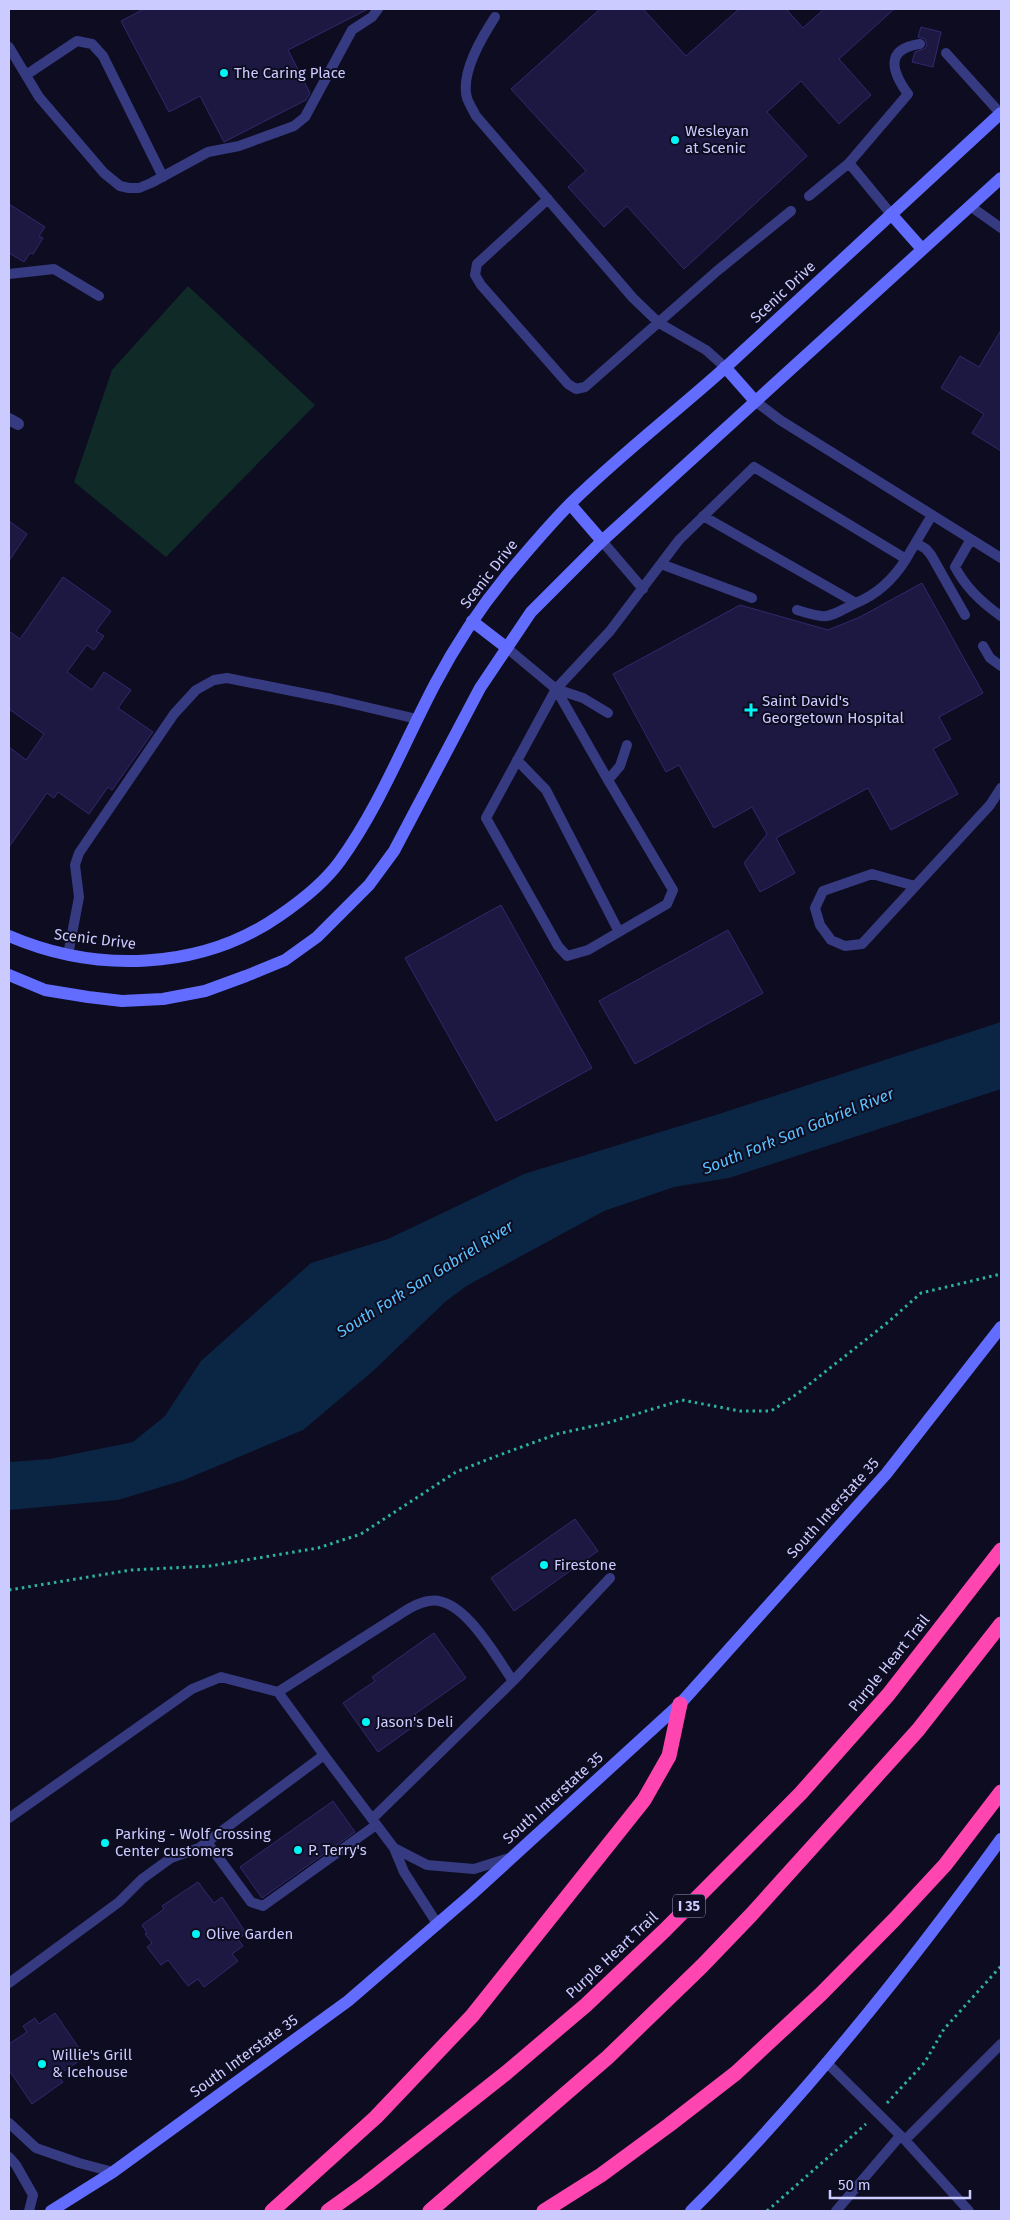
<svg xmlns="http://www.w3.org/2000/svg" width="1010" height="2220" font-family="'Fira Sans',sans-serif">
  <style>
    .green { fill: #0f2a27 }
    .water { fill: #0b2645 }
    .building { fill: #1c1841; stroke: #31296e }
    .lines { fill: none; stroke-linecap: round; stroke-linejoin: round }
    .path { stroke: #2bb39e; stroke-width: 3; stroke-dasharray: 2.5 4; stroke-linecap: butt }
    .lane { stroke: #363a80; stroke-width: 10 }
    .street { stroke: #363a80; stroke-width: 12 }
    .secondary { stroke: #626dff; stroke-width: 12 }
    .highway { stroke: #ff46b0; stroke-width: 15 }
    .poi-dot { fill: #00f5f6; stroke: #0e0c20; stroke-width: 2 }
    .labels { text-anchor: middle; dominant-baseline: central; stroke-width: 4; stroke-linejoin: round; paint-order: stroke }
    .shield { fill: #0e0c20; stroke: #9392bc; stroke-width: 1 }
    .shield-label { font-size: 14px; font-weight: bold; fill: #cccbff }
    .poi-label { font-size: 15px; fill: #cccbff; stroke: #0e0c20; text-anchor: start }
    .street-label { font-size: 15px; fill: #cccbff; stroke: #0e0c20 }
    .water-label { font-size: 16px; font-style: italic; fill: #59c2ff; stroke: #0e0c20 }
  </style>
  <rect width="100%" height="100%" fill="#0e0c20"/>
  <path class="green" d="M 188,286 L 315,405 L 166,557 L 74,482 L 112,370 Z"/>
  <path class="water" d="M 1001,1022 L 1001,1089 L 729,1178 L 674,1187 L 604,1211 L 468,1285 L 446,1301 L 373,1371 L 303,1430 L 184,1480 L 118,1500 L 9,1510 L 9,1462 L 50,1459 L 133,1442 L 165,1416 L 201,1361 L 311,1263 L 388,1239 L 524,1174 L 722,1113 Z"/>
  <path class="building" d="M 144,9 L 368,9 L 288,50 L 310,93 L 306,100 L 224,142 L 200,96 L 169,112 L 121,21 Z
    M 600,9 L 643,9 L 686,56 L 739,9 L 786,9 L 803,28 L 824,9 L 894,9 L 839,59 L 871,95 L 839,124 L 801,81 L 767,112 L 807,156 L 684,269 L 627,206 L 604,227 L 568,187 L 586,171 L 511,89 Z
    M 921,27 L 941,32 L 933,67 L 912,62 L 915,52 L 924,49 L 927,46 L 925,39 L 918,37 Z
    M 9,204 L 45,227 L 39,236 L 43,238 L 33,254 L 30,253 L 24,262 L 9,253 Z
    M 1001,330 L 1001,451 L 972,433 L 984,414 L 941,388 L 960,356 L 979,367 Z
    M 9,521 L 27,534 L 9,561 Z
    M 63,577 L 111,611 L 96,631 L 104,636 L 94,650 L 87,645 L 67,672 L 92,690 L 104,672 L 131,690 L 118,708 L 153,732 L 112,790 L 108,787 L 89,814 L 58,792 L 54,798 L 47,793 L 9,847 L 9,747 L 26,760 L 44,734 L 9,709 L 9,631 L 20,639 Z
    M 922,583 L 983,693 L 939,717 L 951,739 L 933,749 L 958,794 L 891,830 L 868,788 L 776,838 L 795,873 L 760,892 L 744,863 L 767,834 L 752,807 L 714,828 L 679,765 L 666,772 L 613,674 L 740,605 L 828,630 L 860,617 Z
    M 501,905 L 592,1068 L 496,1121 L 405,958 Z
    M 728,930 L 763,993 L 635,1064 L 599,1001 Z
    M 575,1519 L 598,1551 L 514,1611 L 491,1578 Z
    M 434,1633 L 466,1678 L 415,1714 L 421,1721 L 378,1752 L 343,1703 L 375,1681 L 372,1677 Z
    M 333,1801 L 355,1832 L 262,1898 L 240,1867 Z
    M 198,1882 L 214,1903 L 222,1897 L 246,1933 L 238,1939 L 243,1946 L 232,1954 L 238,1961 L 204,1987 L 198,1979 L 188,1986 L 168,1960 L 161,1965 L 147,1947 L 152,1943 L 145,1934 L 147,1933 L 142,1925 L 164,1909 L 162,1906 Z
    M 55,2013 L 85,2057 L 58,2075 L 63,2082 L 32,2104 L 9,2070 L 9,2044 L 27,2032 L 23,2026 L 35,2018 L 39,2024 Z"/>
  <g class="lines">
    <path class="path" d="M 9,1590 L 131,1570 L 210,1566 L 318,1548 L 361,1534 L 456,1472 L 494,1457 L 557,1434 L 607,1423 L 682,1400 L 740,1411 L 771,1411 L 797,1394 L 887,1323 L 921,1293 L 1001,1274
      M 887,2103 L 925,2062 L 944,2029 L 1001,1966
      M 767,2211 L 866,2124"/>
    <path class="lane" d="M 495,17 C 482,37 460,73 467,98 C 469,104 473,110 476,116 L 633,298 L 659,323 L 706,350 L 725,367
      M 9,47 L 39,97 L 104,173 L 120,186 L 129,188 L 139,188 L 151,183 L 208,152 L 239,146 L 294,126 L 305,117 L 352,30 L 372,17 L 378,9
      M 946,53 L 1001,114
      M 26,75 L 77,41 L 92,44 L 103,56 L 163,177
      M 849,163 L 908,94 C 892,72 884,49 920,44
      M 809,196 L 849,163 L 891,214
      M 548,199 L 477,264 L 475,275 L 481,285 L 568,384 L 576,389 L 585,387 L 717,271 L 791,211
      M 970,206 L 1001,228
      M 9,274 L 54,269 L 99,296
      M 755,401 L 780,420 L 1001,558
      M 971,539 L 955,567 C 966,588 982,603 1001,616
      M 602,541 L 643,589
      M 916,543 L 926,549 L 931,555 L 965,615
      M 906,559 L 932,515
      M 661,564 L 752,598
      M 797,610 C 829,620 826,618 856,603
      M 983,646 L 990,658 L 1001,666
      M 507,648 L 556,689 L 486,818 L 558,946 L 567,956 L 588,950 L 667,904 L 673,890 L 608,780 L 556,689
      M 556,689 L 610,631 L 679,540 L 754,467 L 906,559 C 893,580 878,594 856,603 L 703,516
      M 556,689 L 583,698 L 608,713
      M 517,760 L 546,790 L 619,932
      M 608,780 L 620,766 L 627,745
      M 915,886 L 872,874 L 823,891 L 815,908 L 820,925 L 831,940 L 845,946 L 862,944 L 990,805 L 1001,788
      M 68,955 L 79,897 L 75,865 L 79,853 L 174,714 L 196,690 L 214,680 L 227,678 L 332,699 L 417,719
      M 278,1692 L 394,1618 C 405,1611 416,1603 429,1601 C 463,1595 496,1657 513,1681
      M 324,1755 L 394,1848 L 404,1872 L 438,1925
      M 9,1818 L 192,1689 L 221,1677 L 278,1692 L 324,1755 L 199,1848 L 171,1858 L 142,1879 L 119,1902 L 9,1983
      M 372,1819 L 513,1681 L 610,1578
      M 207,1842 L 251,1902 L 263,1906 L 376,1825
      M 394,1848 L 427,1865 L 474,1869 L 512,1857
      M 826,2062 L 905,2140 L 1001,2044
      M 9,2123 L 36,2148 L 79,2163 L 113,2172
      M 905,2140 L 969,2211
      M 9,2157 L 16,2165 L 33,2195 L 29,2211
      M 836,2211 L 900,2136"/>
    <path class="street" d="M 9,419 L 18,424"/>
    <path class="secondary" d="M 891,214 L 922,249
      M 725,367 L 755,401
      M 570,504 L 602,541
      M 472,621 L 507,648
      M 9,936 C 95,973 200,971 279,916 C 301,901 325,882 340,861 C 379,807 404,743 435,684 C 455,646 480,608 507,575 C 528,550 549,525 571,503 C 621,454 676,412 727,366 C 819,282 909,197 1001,113
      M 9,975 L 45,990 L 88,997 L 122,1001 L 163,999 L 205,991 L 246,976 L 285,960 L 317,937 L 369,885 L 394,851 L 480,688 L 531,612 L 602,541 L 1001,178
      M 51,2211 L 113,2172 L 348,2001 L 472,1894 L 680,1704 L 886,1474 L 1001,1327
      M 691,2211 C 805,2097 907,1969 1001,1839"/>
    <path class="highway" d="M 272,2211 L 376,2117 L 472,2016 L 644,1800 L 669,1756 L 680,1704
      M 328,2211 L 367,2183 L 506,2073 L 586,2005 L 665,1930 L 801,1793 L 888,1695 L 1001,1550
      M 430,2211 L 608,2057 L 702,1966 L 751,1915 L 918,1730 L 1001,1624
      M 544,2211 L 601,2175 L 669,2125 L 736,2073 L 821,1994 L 894,1920 L 945,1865 L 1001,1792"/>
  </g>
  <g class="poi-dot">
    <circle cx="224" cy="73" r="5"/>
    <circle cx="675" cy="140" r="5"/>
    <path d="M748.5 702.5h5v5h5v5h-5v5h-5v-5h-5v-5h5z"/>
    <circle cx="544" cy="1565" r="5"/>
    <circle cx="366" cy="1722" r="5"/>
    <circle cx="105" cy="1843" r="5"/>
    <circle cx="298" cy="1850" r="5"/>
    <circle cx="196" cy="1934" r="5"/>
    <circle cx="42" cy="2064" r="5"/>
  </g>
  <g class="labels">
    <rect class="shield" x="673" y="1894.5" width="32" height="23" rx="4"/>
    <g class="shield-label">
      <text x="689" y="1906">I 35</text>
    </g>
    <g class="poi-label">
      <text x="234" y="73">The Caring Place</text>
      <text x="685" y="131">Wesleyan<tspan x="685" dy="17">at Scenic</tspan></text>
      <text x="762" y="701">Saint David's<tspan x="762" dy="17">Georgetown Hospital</tspan></text>
      <text x="554" y="1565">Firestone</text>
      <text x="376" y="1722">Jason's Deli</text>
      <text x="115" y="1834">Parking - Wolf Crossing<tspan x="115" dy="17">Center customers</tspan></text>
      <text x="308" y="1850">P. Terry's</text>
      <text x="206" y="1934">Olive Garden</text>
      <text x="52" y="2055">Willie's Grill<tspan x="52" dy="17">&amp; Icehouse</tspan></text>
    </g>
    <g class="street-label">
      <text transform="translate(783 292) rotate(-43)">Scenic Drive</text>
      <text transform="translate(489 574) rotate(-52)">Scenic Drive</text>
      <text transform="translate(95 939) rotate(7)">Scenic Drive</text>
      <text transform="translate(833 1508) rotate(-48)">South Interstate 35</text>
      <text transform="translate(889 1663) rotate(-51)">Purple Heart Trail</text>
      <text transform="translate(553 1798) rotate(-42)">South Interstate 35</text>
      <text transform="translate(612 1955) rotate(-43)">Purple Heart Trail</text>
      <text transform="translate(244 2056) rotate(-36)">South Interstate 35</text>
    </g>
    <g class="water-label">
      <text transform="translate(798 1131) rotate(-22)">South Fork San Gabriel River</text>
      <text transform="translate(425 1279) rotate(-32)">South Fork San Gabriel River</text>
    </g>
  </g>
  <rect width="1010" height="2220" fill="none" stroke="#cccbff" stroke-width="20"/>
  <path d="M830 2190v8h140v-8" fill="none" stroke="#cccbff" stroke-width="2.5"/>
  <text x="838" y="2190" font-size="15" fill="#cccbff" stroke="#0e0c20" stroke-width="4" paint-order="stroke">50 m</text>
</svg>
